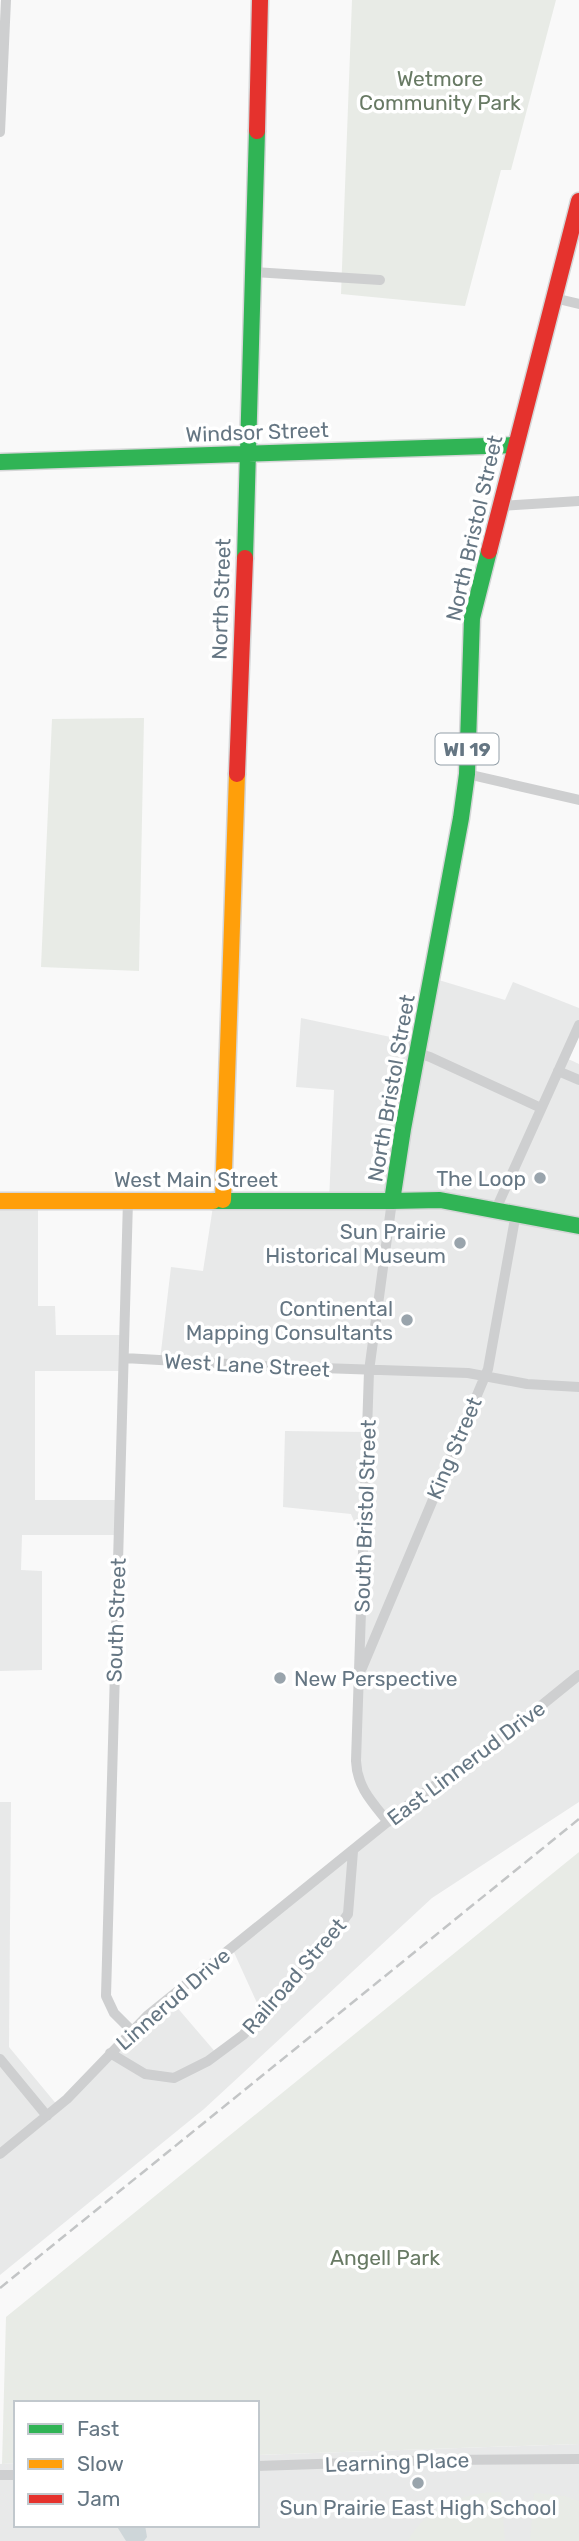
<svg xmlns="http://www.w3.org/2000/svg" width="579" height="2541" font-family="Rubik,sans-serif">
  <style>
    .built { fill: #e8e9e9 }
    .green { fill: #e8ebe6 }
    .water { fill: #ced6d9 }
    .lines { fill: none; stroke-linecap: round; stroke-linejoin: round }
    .fast-casing { stroke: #d5d6d7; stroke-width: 19 }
    .slow-casing { stroke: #d5d6d7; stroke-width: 19 }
    .jam-casing { stroke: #d5d6d7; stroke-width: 19 }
    .street { stroke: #cecfd0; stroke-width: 10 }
    .fast { stroke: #30b455; stroke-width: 16 }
    .slow { stroke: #ff9f0a; stroke-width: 16 }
    .jam { stroke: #e5322d; stroke-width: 16 }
    .rail { stroke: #c3c5c6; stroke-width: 2.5; stroke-dasharray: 10 5; stroke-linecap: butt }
    .poi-dot { fill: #99a4ac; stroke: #fff; stroke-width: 2.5 }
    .labels { text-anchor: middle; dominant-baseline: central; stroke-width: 7; stroke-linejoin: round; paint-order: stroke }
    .shield { fill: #fff; stroke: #939fa8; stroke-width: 2 }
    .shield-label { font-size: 19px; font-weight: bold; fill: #657683 }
    .park-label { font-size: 21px; fill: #687a64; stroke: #fff }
    .street-label { font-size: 21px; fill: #657683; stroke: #fff }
    .poi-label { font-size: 21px; fill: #657683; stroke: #fff; text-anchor: end }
  </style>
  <rect width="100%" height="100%" fill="#f9f9f9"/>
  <path class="built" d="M 432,978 L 505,1000 L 513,982 L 579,1008 L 579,1025 L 564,1057 L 579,1064 L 579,1802 L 432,1898 L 204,2109 L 0,2275 L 0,1802 L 11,1802 L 9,2047 L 58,2106 L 169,1998 L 217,2054 L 263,2016 L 232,1948 L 388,1822 L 359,1784 L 364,1546 L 351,1514 L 283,1507 L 285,1431 L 367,1432 L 369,1371 L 160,1360 L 171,1267 L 203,1271 L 214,1200 L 329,1200 L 334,1090 L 296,1087 L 301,1018 L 419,1043 Z
    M 0,1201 L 38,1201 L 38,1306 L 55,1306 L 56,1335 L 125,1335 L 124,1371 L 35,1371 L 35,1500 L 120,1500 L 119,1535 L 22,1535 L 21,1570 L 42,1571 L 42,1670 L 0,1671 Z
    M 579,2444 L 579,2541 L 0,2541 L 0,2464 L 16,2463 L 16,2525 L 257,2525 L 257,2455 Z"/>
  <path class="green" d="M 352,0 L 556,0 L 511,170 L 501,170 L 465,306 L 341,294 Z
    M 144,718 L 139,971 L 41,967 L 52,719 Z
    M 579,1852 L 579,2444 L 257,2455 L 257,2403 L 16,2403 L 16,2463 L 2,2464 L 6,2317 Z
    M 501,2492 L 505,2541 L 408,2541 C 425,2508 465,2491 501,2492 Z
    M 534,2493 L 565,2496 L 579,2501 L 579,2541 L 530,2541 Z"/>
  <path class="water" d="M 116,2525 L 145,2525 L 147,2537 L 144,2541 L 126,2541 Z"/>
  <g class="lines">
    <g class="fast-casing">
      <path id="fast" d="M 0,462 L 515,445
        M 489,551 L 472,618 L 467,774 L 461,818 L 403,1129 L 392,1201 L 440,1200 L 579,1226
        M 245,558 L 257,131
        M 213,1201 L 392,1201"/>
    </g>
    <g class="slow-casing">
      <path id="slow" d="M 223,1200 L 237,774
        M 0,1201 L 213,1201"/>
    </g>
    <g class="jam-casing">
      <path id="jam" d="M 257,131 L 260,0
        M 489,551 L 579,201
        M 237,774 L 245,558"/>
    </g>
    <path class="street" d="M 0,132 L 6,0
      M 253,272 L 380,280
      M 554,298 L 579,304
      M 501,506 L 579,501
      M 467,774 L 579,800
      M 417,1053 L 430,1057 L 541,1108
      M 558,1071 L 579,1080
      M 128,1200 L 106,1996 L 114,2013 L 131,2030
      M 496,1209 L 579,1025
      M 124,1358 L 263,1366 L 468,1373 L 527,1384 L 579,1387
      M 362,1668 L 488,1369 L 516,1213
      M 388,1822 C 372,1802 357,1787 356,1761 L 369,1371 L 392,1201
      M 110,2053 L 145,2074 L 174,2078 L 208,2061 L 243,2035 L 323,1948 L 348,1914 L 353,1851
      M 0,2059 L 47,2116
      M 0,2154 L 67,2099 L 147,2016 L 417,1798 L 506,1734 L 579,1675
      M 257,2466 L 437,2460 L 579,2459
      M 0,2475 L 16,2475"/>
    <use href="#fast" class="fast"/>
    <use href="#slow" class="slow"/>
    <use href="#jam" class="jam"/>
    <path class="rail" d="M 0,2288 L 579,1819"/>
  </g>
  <g class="poi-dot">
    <circle cx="540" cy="1178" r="7"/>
    <circle cx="460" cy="1243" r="7"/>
    <circle cx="407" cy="1320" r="7"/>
    <circle cx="280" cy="1678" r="7"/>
    <circle cx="418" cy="2483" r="7"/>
  </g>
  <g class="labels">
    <rect class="shield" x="435.5" y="733.5" width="63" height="31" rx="5"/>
    <g class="shield-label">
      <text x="467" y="749">WI 19</text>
    </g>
    <g class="park-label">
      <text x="440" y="78">Wetmore<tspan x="440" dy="24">Community Park</tspan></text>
      <text x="385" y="2257">Angell Park</text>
    </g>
    <g class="street-label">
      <text transform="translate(257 432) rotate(-2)">Windsor Street</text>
      <text transform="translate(474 528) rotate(-77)">North Bristol Street</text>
      <text transform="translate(221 599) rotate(-88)">North Street</text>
      <text transform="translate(391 1088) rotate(-80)">North Bristol Street</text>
      <text x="196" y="1179">West Main Street</text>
      <text transform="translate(247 1365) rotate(3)">West Lane Street</text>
      <text transform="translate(454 1448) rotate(-67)">King Street</text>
      <text transform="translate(365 1516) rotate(-88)">South Bristol Street</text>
      <text transform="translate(116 1620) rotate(-88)">South Street</text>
      <text transform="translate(466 1763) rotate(-37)">East Linnerud Drive</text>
      <text transform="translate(294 1976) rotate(-49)">Railroad Street</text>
      <text transform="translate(173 1999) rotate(-41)">Linnerud Drive</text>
      <text transform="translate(397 2462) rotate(-2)">Learning Place</text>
    </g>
    <g class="poi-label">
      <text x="526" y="1178">The Loop</text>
      <text x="446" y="1231">Sun Prairie<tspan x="446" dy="24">Historical Museum</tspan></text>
      <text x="393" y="1308">Continental<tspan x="393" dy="24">Mapping Consultants</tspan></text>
      <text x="294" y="1678" text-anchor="start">New Perspective</text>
      <text x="418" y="2507" text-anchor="middle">Sun Prairie East High School</text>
    </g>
  </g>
  <rect x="14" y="2401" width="245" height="126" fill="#ffffff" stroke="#c1c8cd" stroke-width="2"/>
  <rect x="28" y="2424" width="35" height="10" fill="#30b455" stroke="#c1c8cd" stroke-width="2"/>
  <text x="77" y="2436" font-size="21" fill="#657683">Fast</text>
  <rect x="28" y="2459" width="35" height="10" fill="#ff9f0a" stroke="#c1c8cd" stroke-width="2"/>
  <text x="77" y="2471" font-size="21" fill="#657683">Slow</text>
  <rect x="28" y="2494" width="35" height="10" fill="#e5322d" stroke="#c1c8cd" stroke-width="2"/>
  <text x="77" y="2506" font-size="21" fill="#657683">Jam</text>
</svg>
